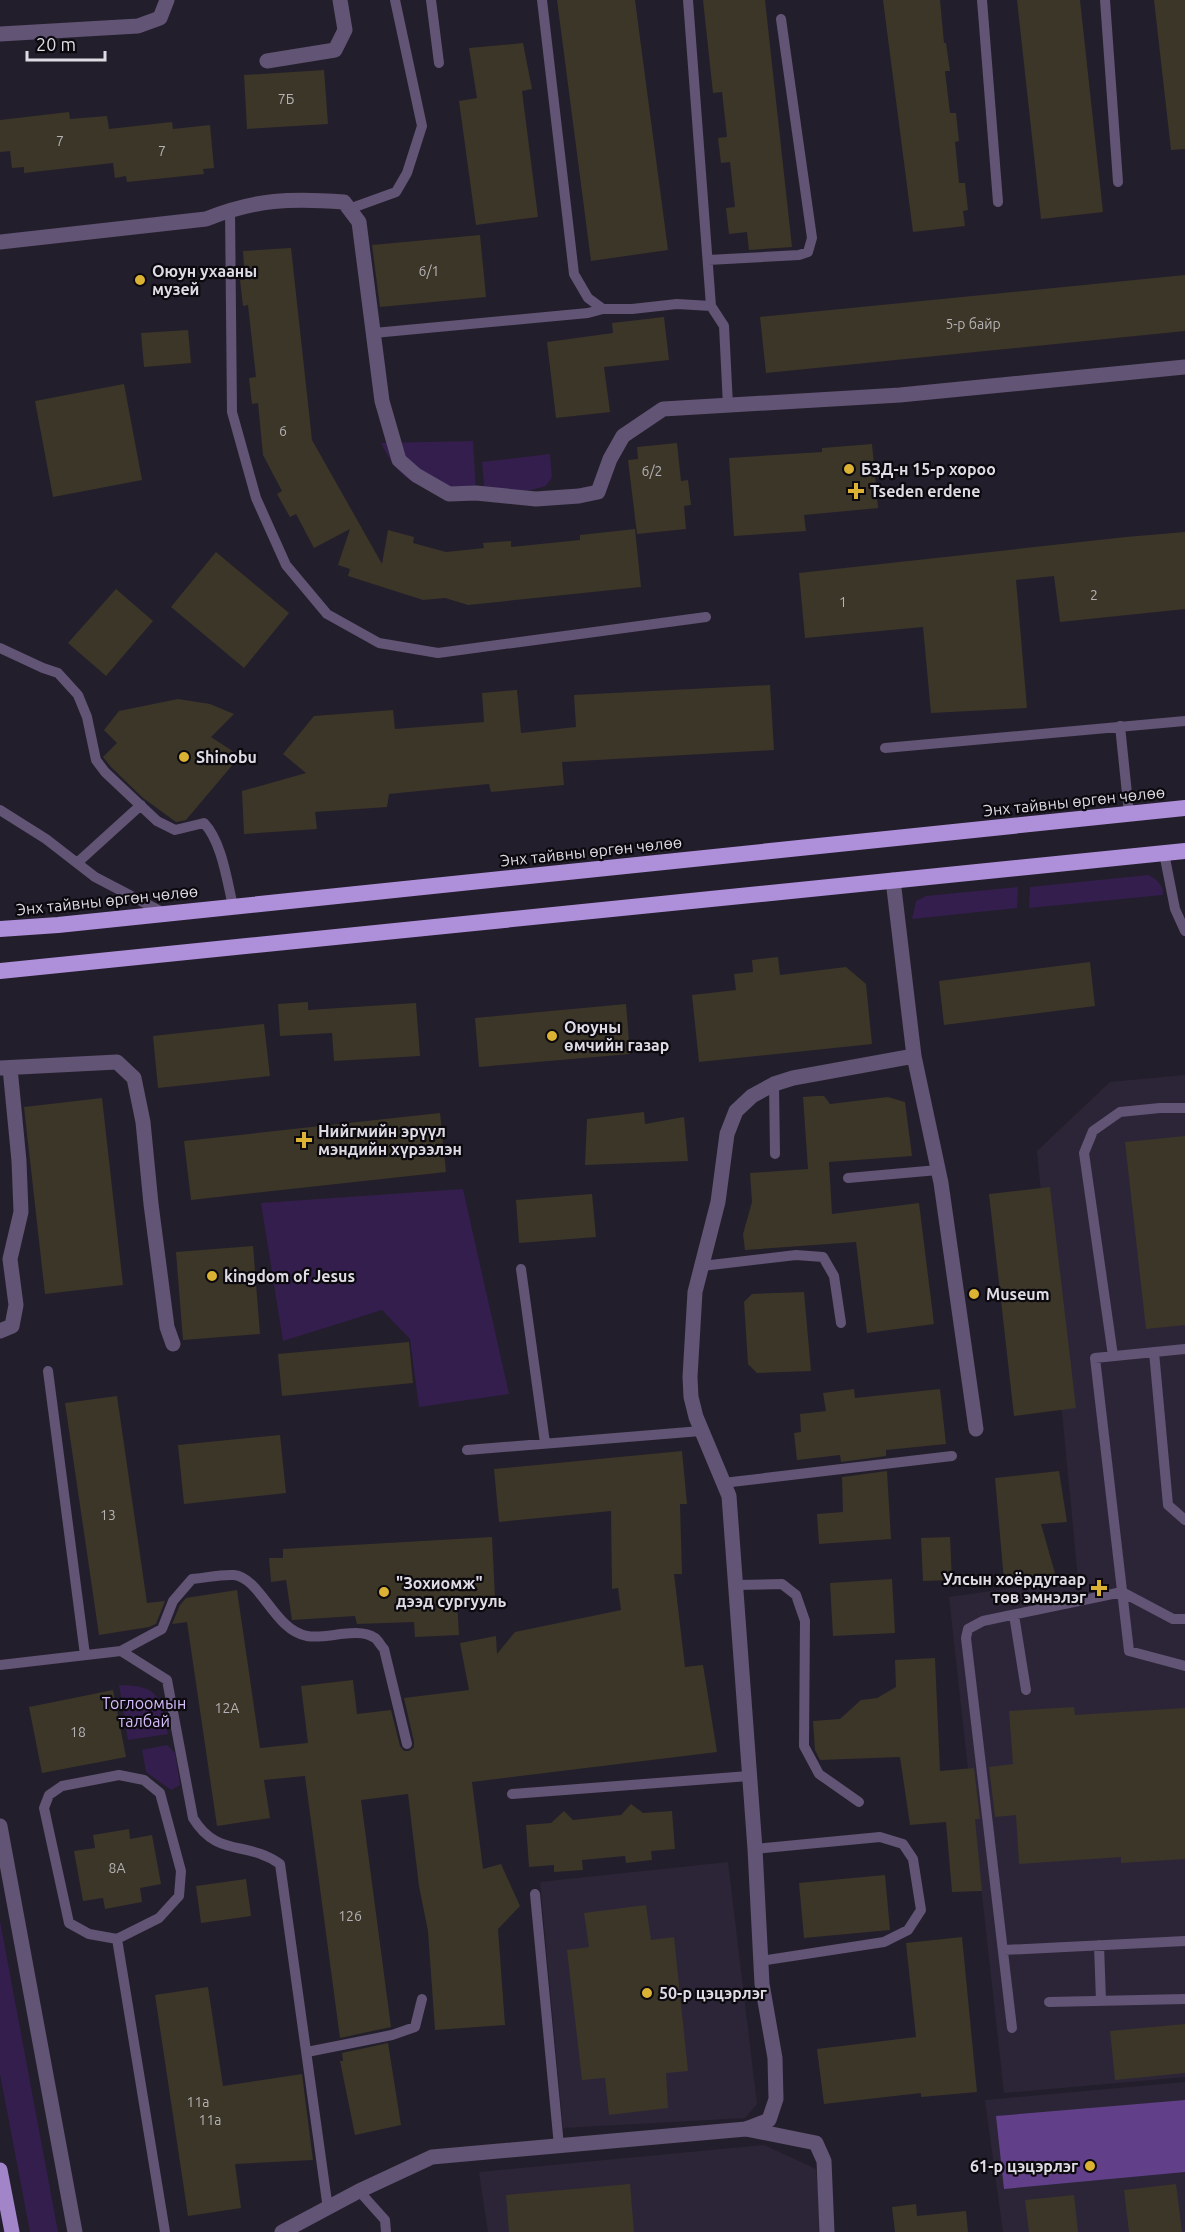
<svg xmlns="http://www.w3.org/2000/svg" width="1185" height="2232" font-family="Ubuntu,sans-serif">
  <style>
    .built { fill: #2c2537 }
    .green { fill: #341e4d }
    .forest { fill: #614089 }
    .building { fill: #3b3628 }
    .lines { fill: none; stroke-linecap: round; stroke-linejoin: round }
    .service { stroke: #615474; stroke-width: 10 }
    .pedestrian { stroke: #615474; stroke-width: 15 }
    .minor { stroke: #615474; stroke-width: 15 }
    .tertiary { stroke: #615474; stroke-width: 15 }
    .primary { stroke: #a185c8; stroke-width: 15 }
    .trunk { stroke: #ae8fd9; stroke-width: 16 }
    .poi-dot { fill: #dbb233; stroke: #0c090f; stroke-width: 2 }
    .labels { text-anchor: middle; dominant-baseline: central; stroke-width: 4.5; stroke-linejoin: round; paint-order: stroke }
    .number-label { font-size: 14px; fill: #b5b2b5 }
    .poi-label { font-size: 16px; font-weight: bold; fill: #dedbe4; stroke: #0c090f; text-anchor: start }
    .street-label { font-size: 16px; fill: #dedbe4; stroke: #0c090f }
    .park-label { font-size: 16px; fill: #d6bdfc; stroke: #0c090f }
  </style>
  <rect width="100%" height="100%" fill="#231e2b"/>
  <path class="built" d="M 1185,1075 L 1185,2077 L 1004,2093 L 949,1597 L 1078,1579 L 1037,1151 L 1110,1082 Z
    M 728,1862 L 757,2104 L 745,2118 L 563,2128 L 540,1882 Z
    M 1185,2082 L 1185,2232 L 1003,2232 L 985,2100 Z
    M 764,2145 L 816,2169 L 823,2232 L 488,2232 L 479,2172 Z"/>
  <path class="green" d="M 473,441 L 476,493 C 427,489 405,492 381,443 Z
    M 550,454 L 552,477 L 546,486 L 531,490 L 485,495 L 482,462 Z
    M 1148,875 C 1157,879 1164,886 1163,895 L 1029,908 L 1030,887 Z
    M 1018,887 L 1017,908 L 912,919 L 916,901 L 926,896 Z
    M 463,1189 L 509,1394 L 419,1407 L 410,1339 L 382,1310 L 283,1341 L 261,1203 Z
    M 119,1685 C 161,1685 161,1699 168,1734 L 128,1740 Z
    M 167,1745 L 175,1753 L 180,1785 L 171,1790 L 146,1772 L 142,1750 Z
    M 0,1921 L 58,2232 L 30,2232 L 0,2074 Z"/>
  <path class="forest" d="M 1185,2100 L 1185,2172 L 1004,2189 L 996,2116 Z"/>
  <path class="building" d="M 557,0 L 635,0 L 668,250 L 591,261 Z
    M 703,0 L 765,0 L 792,247 L 749,250 L 747,232 L 729,234 L 726,208 L 735,207 L 730,162 L 721,163 L 718,138 L 727,137 L 722,92 L 713,93 Z
    M 883,0 L 940,0 L 944,43 L 946,43 L 950,71 L 945,71 L 950,113 L 956,113 L 959,141 L 955,142 L 959,183 L 965,183 L 968,210 L 963,211 L 965,226 L 913,232 Z
    M 1017,0 L 1080,0 L 1103,212 L 1041,219 Z
    M 1154,0 L 1185,0 L 1185,149 L 1171,150 Z
    M 523,43 L 532,89 L 522,91 L 538,217 L 476,225 L 459,101 L 477,98 L 469,48 Z
    M 324,70 L 328,124 L 247,129 L 244,75 Z
    M 69,112 L 70,119 L 107,116 L 109,129 L 172,122 L 173,129 L 210,125 L 214,168 L 203,169 L 204,174 L 127,182 L 126,176 L 115,178 L 113,163 L 24,173 L 24,167 L 12,168 L 10,151 L 0,152 L 0,120 Z
    M 480,235 L 486,297 L 380,307 L 372,245 Z
    M 291,248 L 312,440 L 382,564 L 388,530 L 414,537 L 413,543 L 446,552 L 484,548 L 483,543 L 511,541 L 511,547 L 580,540 L 580,535 L 635,529 L 641,587 L 468,605 L 445,598 L 423,600 L 348,576 L 350,569 L 338,565 L 350,529 L 314,548 L 296,514 L 290,517 L 277,494 L 282,491 L 263,455 L 258,403 L 252,404 L 249,378 L 256,377 L 248,305 L 243,306 L 240,280 L 245,280 L 243,251 Z
    M 1185,275 L 1185,331 L 766,373 L 760,317 Z
    M 664,317 L 669,360 L 604,367 L 610,412 L 556,418 L 547,342 L 613,333 L 612,323 Z
    M 188,330 L 191,363 L 144,367 L 141,333 Z
    M 124,384 L 142,480 L 53,497 L 35,401 Z
    M 677,443 L 681,481 L 688,480 L 691,505 L 684,506 L 686,529 L 637,534 L 628,460 L 638,459 L 637,447 Z
    M 872,444 L 878,508 L 804,515 L 806,531 L 734,536 L 729,458 L 822,452 L 822,448 Z
    M 1185,532 L 1185,609 L 1060,622 L 1054,576 L 1016,580 L 1027,708 L 931,713 L 923,627 L 805,638 L 799,573 L 1126,537 Z
    M 216,552 L 289,613 L 244,668 L 171,607 Z
    M 116,589 L 153,621 L 106,676 L 68,643 Z
    M 770,685 L 774,750 L 562,762 L 564,785 L 491,792 L 489,784 L 389,794 L 387,807 L 315,812 L 317,829 L 244,834 L 242,791 L 306,773 L 283,754 L 314,716 L 393,710 L 395,729 L 484,722 L 482,693 L 517,690 L 521,733 L 576,727 L 574,695 Z
    M 178,699 L 210,704 L 234,714 L 211,737 L 240,756 L 186,820 L 176,822 L 143,798 L 111,767 L 103,757 L 117,743 L 104,730 L 119,711 Z
    M 778,957 L 780,975 L 846,967 L 866,984 L 872,1044 L 699,1062 L 692,995 L 736,990 L 734,974 L 753,972 L 752,960 Z
    M 1090,962 L 1095,1006 L 944,1025 L 939,981 Z
    M 308,1002 L 308,1010 L 416,1003 L 420,1056 L 334,1061 L 332,1033 L 280,1036 L 278,1004 Z
    M 626,1004 L 630,1054 L 479,1067 L 475,1018 Z
    M 264,1024 L 270,1076 L 158,1088 L 153,1036 Z
    M 817,1096 L 824,1096 L 830,1104 L 888,1097 L 905,1102 L 912,1156 L 829,1162 L 832,1214 L 919,1203 L 934,1324 L 867,1333 L 856,1242 L 745,1250 L 743,1234 L 752,1202 L 750,1173 L 808,1169 L 803,1097 Z
    M 102,1098 L 123,1285 L 45,1294 L 24,1107 Z
    M 644,1112 L 645,1124 L 684,1117 L 688,1161 L 585,1165 L 587,1119 Z
    M 440,1113 L 446,1172 L 191,1200 L 184,1141 Z
    M 1185,1136 L 1185,1325 L 1146,1329 L 1125,1142 Z
    M 1050,1187 L 1076,1408 L 1014,1416 L 989,1194 Z
    M 592,1194 L 596,1237 L 519,1243 L 516,1200 Z
    M 253,1246 L 260,1334 L 183,1340 L 176,1252 Z
    M 804,1292 L 811,1371 L 757,1373 L 748,1364 L 744,1302 L 752,1294 Z
    M 409,1342 L 413,1383 L 282,1396 L 278,1354 Z
    M 854,1389 L 855,1398 L 940,1389 L 946,1444 L 886,1450 L 886,1456 L 841,1462 L 840,1455 L 797,1460 L 794,1433 L 801,1432 L 800,1414 L 826,1411 L 823,1393 Z
    M 117,1396 L 147,1603 L 165,1601 L 156,1624 L 149,1627 L 99,1635 L 65,1403 Z
    M 280,1435 L 286,1493 L 184,1504 L 178,1445 Z
    M 682,1451 L 687,1504 L 680,1504 L 682,1574 L 674,1574 L 685,1667 L 703,1665 L 717,1752 L 472,1782 L 483,1869 L 501,1864 L 520,1906 L 498,1929 L 505,2025 L 435,2030 L 428,1931 L 419,1886 L 408,1794 L 361,1800 L 391,2027 L 340,2038 L 305,1776 L 264,1780 L 270,1818 L 217,1826 L 187,1622 L 172,1624 L 180,1605 L 186,1598 L 237,1590 L 260,1748 L 308,1743 L 301,1686 L 353,1680 L 357,1714 L 391,1710 L 400,1746 L 404,1751 L 409,1751 L 414,1747 L 414,1742 L 404,1698 L 469,1690 L 460,1643 L 496,1636 L 497,1654 L 515,1632 L 621,1610 L 618,1588 L 612,1589 L 611,1511 L 499,1522 L 494,1469 Z
    M 887,1471 L 891,1539 L 819,1544 L 817,1514 L 843,1512 L 842,1477 Z
    M 1059,1471 L 1067,1522 L 1041,1524 L 1056,1577 L 1004,1581 L 995,1478 Z
    M 492,1537 L 495,1598 L 457,1601 L 459,1635 L 415,1637 L 414,1622 L 357,1624 L 355,1616 L 292,1620 L 286,1580 L 271,1582 L 269,1558 L 283,1558 L 283,1549 Z
    M 950,1537 L 952,1580 L 923,1581 L 921,1538 Z
    M 892,1579 L 895,1633 L 833,1636 L 830,1583 Z
    M 935,1658 L 940,1771 L 974,1768 L 980,1819 L 975,1819 L 982,1891 L 952,1892 L 946,1822 L 910,1825 L 900,1757 L 820,1760 L 815,1750 L 813,1721 L 840,1719 L 861,1700 L 877,1698 L 896,1687 L 895,1660 Z
    M 113,1690 L 126,1757 L 42,1773 L 29,1707 Z
    M 1074,1707 L 1075,1715 L 1185,1708 L 1185,1859 L 1121,1863 L 1121,1857 L 1019,1864 L 1016,1815 L 995,1817 L 989,1767 L 1013,1764 L 1009,1711 Z
    M 631,1804 L 643,1813 L 672,1811 L 675,1849 L 651,1851 L 652,1860 L 626,1863 L 625,1856 L 582,1860 L 583,1870 L 554,1872 L 554,1865 L 529,1867 L 526,1825 L 551,1823 L 564,1811 L 573,1820 L 621,1815 Z
    M 129,1829 L 130,1839 L 152,1835 L 161,1884 L 140,1888 L 142,1902 L 105,1909 L 103,1898 L 83,1901 L 74,1851 L 95,1848 L 93,1835 Z
    M 885,1875 L 890,1930 L 804,1938 L 799,1883 Z
    M 246,1879 L 251,1916 L 201,1923 L 196,1886 Z
    M 646,1905 L 651,1940 L 674,1937 L 688,2071 L 666,2073 L 668,2108 L 609,2115 L 605,2078 L 582,2080 L 567,1950 L 589,1947 L 584,1913 Z
    M 962,1937 L 977,2092 L 921,2097 L 921,2093 L 824,2104 L 817,2049 L 916,2037 L 906,1943 Z
    M 208,1987 L 223,2086 L 302,2074 L 313,2160 L 235,2164 L 241,2208 L 188,2216 L 155,1995 Z
    M 1185,2024 L 1185,2073 L 1115,2080 L 1110,2031 Z
    M 388,2043 L 401,2125 L 355,2135 L 340,2061 L 343,2061 L 342,2053 Z
    M 630,2184 L 634,2232 L 509,2232 L 506,2195 Z
    M 1176,2184 L 1182,2232 L 1129,2232 L 1124,2190 Z
    M 1074,2195 L 1078,2232 L 1029,2232 L 1025,2200 Z
    M 916,2204 L 917,2216 L 966,2211 L 968,2232 L 895,2232 L 892,2207 Z"/>
  <g class="lines">
    <path class="service" d="M 431,0 L 439,63
      M 542,0 L 574,274 L 588,298 L 603,309 L 632,309 L 677,304 L 711,306 L 724,326 L 728,406
      M 688,0 L 711,306
      M 982,0 L 998,202
      M 1105,0 L 1118,182
      M 230,209 L 232,412 L 256,498 L 286,565 L 327,614 L 379,643 L 438,653 L 706,617
      M 349,209 L 396,192 L 407,173 L 422,126 L 395,0
      M 708,260 L 799,255 L 808,252 L 812,238 L 781,19
      M 374,333 L 588,313 L 603,309
      M 0,648 L 43,668 L 58,673 L 78,695 L 87,717 L 96,760 L 105,772 L 157,821 L 175,830 L 204,823 C 222,842 227,881 233,906
      M 1120,726 L 1129,813
      M 885,748 L 1185,721
      M 0,810 L 46,839 L 95,877 L 164,913
      M 1164,853 L 1175,909 L 1185,931
      M 77,863 L 141,805
      M 774,1084 L 775,1154
      M 848,1178 L 938,1170
      M 702,1266 L 796,1255 L 823,1257 L 834,1276 L 841,1323
      M 521,1269 L 545,1443
      M 1185,1349 L 1095,1358 L 1129,1651 L 1185,1666
      M 1154,1352 L 1168,1505 L 1185,1520
      M 1113,1356 L 1084,1153 L 1093,1131 L 1120,1112 L 1160,1108 L 1185,1108
      M 48,1371 L 85,1655
      M 467,1450 L 701,1431
      M 723,1483 L 952,1456
      M 735,1585 L 782,1584 L 796,1595 L 805,1621 L 804,1746 L 819,1774 L 859,1802
      M 1014,1615 L 1026,1690
      M 121,1651 L 167,1680 L 193,1818 C 217,1858 247,1840 280,1864 L 328,2209
      M 0,1665 L 121,1651 L 162,1629 L 173,1601 L 192,1579 C 205,1578 221,1574 234,1575 C 261,1578 274,1630 307,1636 C 326,1640 357,1626 375,1638 C 378,1640 381,1646 384,1649 L 407,1744
      M 119,1775 L 144,1780 L 160,1793 L 181,1871 L 179,1896 L 159,1918 L 117,1939 L 89,1934 L 69,1923 L 44,1808 L 49,1795 L 62,1786 Z
      M 512,1794 L 749,1776
      M 755,1849 L 880,1837 L 903,1844 L 913,1859 L 921,1910 L 908,1930 L 884,1942 L 760,1961
      M 535,1894 L 559,2146
      M 117,1939 L 165,2232
      M 1099,1945 L 1101,2001
      M 1004,1950 L 1185,1941
      M 1049,2002 L 1185,1999
      M 1012,2028 L 966,1638 L 968,1629 L 983,1621 L 1122,1592 L 1173,1619 L 1185,1619
      M 307,2052 L 392,2035 L 415,2027 L 422,1999
      M 359,2191 L 385,2220 L 386,2232"/>
    <path class="pedestrian" d="M 746,2129 L 816,2143 L 824,2161 L 827,2232"/>
    <path class="minor" d="M 0,34 L 138,26 L 160,18 L 167,0
      M 267,61 L 335,50 L 345,30 L 340,0
      M 0,242 L 206,219 C 256,199 291,198 344,202 L 359,222 L 382,401 L 399,460 L 416,475 L 449,494 L 476,493 L 536,499 L 579,496 L 598,492 L 610,459 L 623,436 L 663,409 L 900,395 L 1185,367
      M 914,1056 L 941,1183 L 976,1429
      M 0,1068 L 117,1062 L 134,1078 L 143,1122 L 151,1204 L 167,1327 L 173,1344
      M 0,1331 L 12,1326 L 16,1305 L 10,1259 L 21,1212 L 19,1161 L 10,1068
      M 282,2232 L 359,2191 L 432,2157 L 746,2129 L 769,2120 L 776,2099 L 775,2058 L 762,1984 L 755,1849 L 729,1496 L 696,1417 L 691,1397 L 690,1377 L 695,1292 L 718,1202 L 727,1134 L 736,1111 L 752,1096 L 774,1084 L 793,1078 L 914,1056 L 893,880"/>
    <path class="tertiary" d="M 0,1826 L 75,2232"/>
    <path class="primary" d="M 0,2170 L 12,2232"/>
    <path class="trunk" d="M 0,929 L 58,925 L 1185,808
      M 0,971 L 1185,851"/>
  </g>
  <g class="poi-dot">
    <circle cx="140" cy="280" r="6"/>
    <circle cx="849" cy="469" r="6"/>
    <path d="M853 482h6v6h6v6h-6v6h-6v-6h-6v-6h6z"/>
    <circle cx="184" cy="757" r="6"/>
    <circle cx="552" cy="1036" r="6"/>
    <path d="M301 1131h6v6h6v6h-6v6h-6v-6h-6v-6h6z"/>
    <circle cx="212" cy="1276" r="6"/>
    <circle cx="974" cy="1294" r="6"/>
    <path d="M1096 1579h6v6h6v6h-6v6h-6v-6h-6v-6h6z"/>
    <circle cx="384" cy="1592" r="6"/>
    <circle cx="647" cy="1993" r="6"/>
    <circle cx="1090" cy="2166" r="6"/>
  </g>
  <g class="labels">
    <g class="number-label">
      <text x="286" y="99">7Б</text>
      <text x="60" y="141">7</text>
      <text x="162" y="151">7</text>
      <text x="429" y="271">6/1</text>
      <text x="973" y="324">5-р байр</text>
      <text x="283" y="431">6</text>
      <text x="652" y="471">6/2</text>
      <text x="1094" y="595">2</text>
      <text x="843" y="602">1</text>
      <text x="108" y="1515">13</text>
      <text x="227" y="1708">12А</text>
      <text x="78" y="1732">18</text>
      <text x="117" y="1868">8А</text>
      <text x="350" y="1916">126</text>
      <text x="198" y="2102">11а</text>
      <text x="210" y="2120">11а</text>
    </g>
    <g class="poi-label">
      <text x="152" y="271">Оюун ухааны<tspan x="152" dy="18">музей</tspan></text>
      <text x="861" y="469">БЗД-н 15-р хороо</text>
      <text x="870" y="491">Tseden erdene</text>
      <text x="196" y="757">Shinobu</text>
      <text x="564" y="1027">Оюуны<tspan x="564" dy="18">өмчийн газар</tspan></text>
      <text x="318" y="1131">Нийгмийн эрүүл<tspan x="318" dy="18">мэндийн хүрээлэн</tspan></text>
      <text x="224" y="1276">kingdom of Jesus</text>
      <text x="986" y="1294">Museum</text>
      <text x="1086" y="1579" text-anchor="end">Улсын хоёрдугаар<tspan x="1086" dy="18">төв эмнэлэг</tspan></text>
      <text x="396" y="1583">"Зохиомж"<tspan x="396" dy="18">дээд сургууль</tspan></text>
      <text x="659" y="1993">50-р цэцэрлэг</text>
      <text x="1078" y="2166" text-anchor="end">61-р цэцэрлэг</text>
    </g>
    <g class="street-label">
      <text transform="translate(1074 801) rotate(-6)">Энх тайвны өргөн чөлөө</text>
      <text transform="translate(591 851) rotate(-6)">Энх тайвны өргөн чөлөө</text>
      <text transform="translate(107 900) rotate(-6)">Энх тайвны өргөн чөлөө</text>
    </g>
    <g class="park-label">
      <text x="144" y="1703">Тоглоомын<tspan x="144" dy="18">талбай</tspan></text>
    </g>
  </g>
  <path d="M27 51v9h78v-9" fill="none" stroke="#dedbe4" stroke-width="3"/>
  <text x="36" y="51" font-size="18" fill="#dedbe4" stroke="#0c090f" stroke-width="4.5" paint-order="stroke">20 m</text>
</svg>
